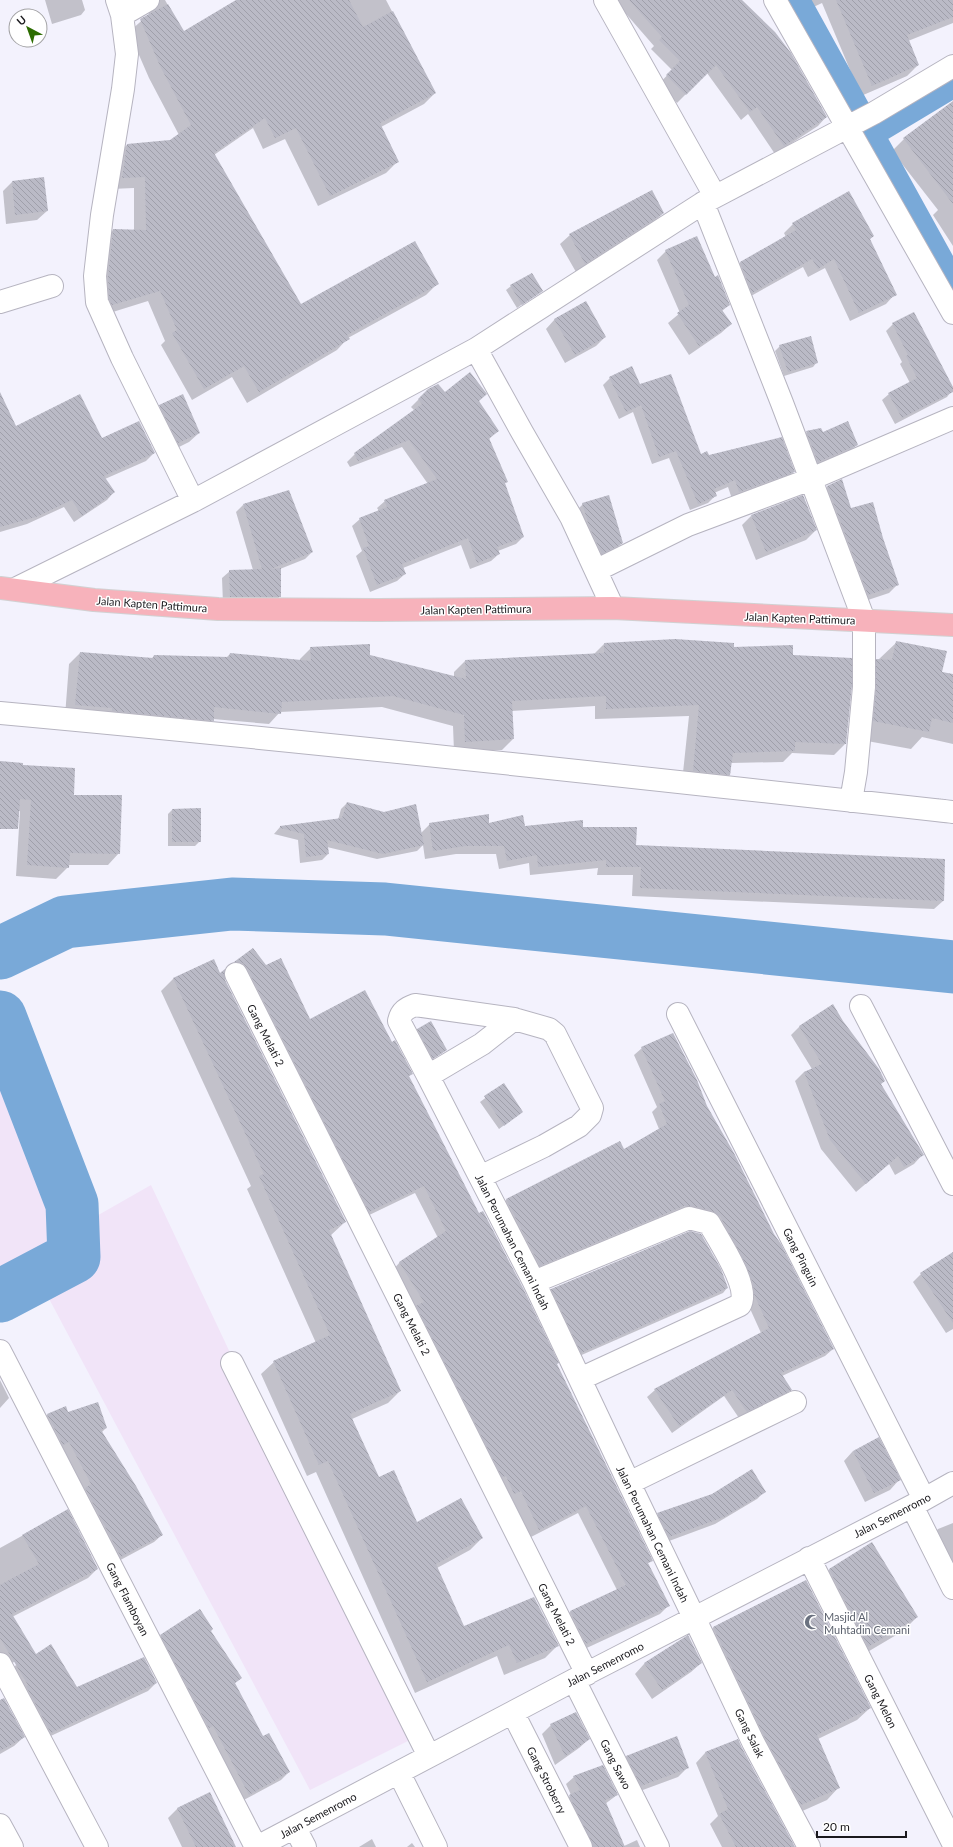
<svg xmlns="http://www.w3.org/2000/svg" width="953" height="1847" font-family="Lato,sans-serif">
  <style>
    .education { fill: #f1e4f8 }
    .shadow { fill: #0003 }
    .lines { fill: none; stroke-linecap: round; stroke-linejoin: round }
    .canal { stroke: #79a9d8; stroke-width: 31 }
    .river { stroke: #79a9d8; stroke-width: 53 }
    .building { fill: url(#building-back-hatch) }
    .minor-casing { stroke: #b6b4c0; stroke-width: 24 }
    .major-casing { stroke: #d1d1d2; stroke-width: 24 }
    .minor { stroke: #fff; stroke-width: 22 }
    .major { stroke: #f7b2bb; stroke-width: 22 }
    .labels { text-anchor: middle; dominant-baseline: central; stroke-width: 3; stroke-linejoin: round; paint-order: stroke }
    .street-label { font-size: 11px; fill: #1a191d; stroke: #fff }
    .worship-label { font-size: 11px; fill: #5b616d; stroke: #fff; text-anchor: start }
  </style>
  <defs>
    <pattern id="building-back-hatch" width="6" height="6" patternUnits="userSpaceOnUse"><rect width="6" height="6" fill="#babac6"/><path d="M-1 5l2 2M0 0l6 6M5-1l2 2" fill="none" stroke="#9f9faa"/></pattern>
  </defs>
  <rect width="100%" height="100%" fill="#f3f2fd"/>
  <path class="education" d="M 0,1020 L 65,1234 L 151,1185 L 412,1739 L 310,1790 L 29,1261 L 0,1274 Z"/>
  <path class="shadow" d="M 45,0 L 82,0 L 85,10 L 81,15 L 52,24 Z
    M 142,0 L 165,0 L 183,32 L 238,0 L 386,0 L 435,93 L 424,104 L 381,127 L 398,161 L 386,173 L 318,206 L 285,139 L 263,149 L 253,128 L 214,155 L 301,306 L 438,283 L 426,295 L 348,338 L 337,350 L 247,403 L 232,377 L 192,400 L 161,345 L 165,341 L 148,301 L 100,316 L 102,242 L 113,230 L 134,231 L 134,188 L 111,189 L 115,156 L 127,145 L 170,141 L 179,135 L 149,78 L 129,32 L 149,14 L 148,6 Z
    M 614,0 L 740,0 L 826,117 L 818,126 L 775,154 L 748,114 L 741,120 L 707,73 L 677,103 L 659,84 L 672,70 L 651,49 L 654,46 Z
    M 799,0 L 953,0 L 953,23 L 908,41 L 918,65 L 907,76 L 861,96 L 822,3 L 805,11 Z
    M 953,102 L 953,246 L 933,215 L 938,210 L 892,151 L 904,139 Z
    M 12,182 L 47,211 L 37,220 L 6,224 L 3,191 Z
    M 651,191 L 663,213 L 654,222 L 576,272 L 560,244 L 570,235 Z
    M 793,224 L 873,236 L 869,240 L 895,294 L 886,304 L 850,321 L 825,268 L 808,277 L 803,267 L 742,301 L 731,272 L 740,263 L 786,237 L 784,233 Z
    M 666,251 L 714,278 L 729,305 L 722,311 L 731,324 L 721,333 L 689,355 L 668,323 L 680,313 L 657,260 Z
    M 511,286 L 541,291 L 517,308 L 506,290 Z
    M 555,319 L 605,337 L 596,346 L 565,363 L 546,329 Z
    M 893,324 L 953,389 L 947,397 L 895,424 L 882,400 L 889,394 L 910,383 L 900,364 L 902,362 L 886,331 Z
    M 780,346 L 817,362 L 813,367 L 784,376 L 775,351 Z
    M 610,378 L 640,385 L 700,455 L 793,472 L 786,479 L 732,499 L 728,487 L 714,493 L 715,496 L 708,503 L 690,510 L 669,458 L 652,464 L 633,412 L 619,419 L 603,385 Z
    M 428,390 L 478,402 L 498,431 L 488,440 L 507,481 L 504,484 L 523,537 L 516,544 L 498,551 L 499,554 L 491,561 L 470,569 L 461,545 L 403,568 L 405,574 L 397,581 L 370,592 L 356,556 L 362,551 L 352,526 L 360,519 L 379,511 L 377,508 L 385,501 L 428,484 L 402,447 L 350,467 L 347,462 L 355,454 L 415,411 L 411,407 Z
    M 0,394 L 16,428 L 102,439 L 154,453 L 146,461 L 105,479 L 114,492 L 107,500 L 74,522 L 64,507 L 27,524 L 0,532 Z
    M 160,406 L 199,433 L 189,442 L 169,452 L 151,415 Z
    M 807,432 L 822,433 L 857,445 L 852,449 L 813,466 L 802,437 Z
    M 841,481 L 850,509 L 898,584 L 889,593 L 859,603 L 818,496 L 827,487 Z
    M 583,504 L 622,543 L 613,552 L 592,562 L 574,513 Z
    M 243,505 L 312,552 L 305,559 L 280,569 L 280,596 L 273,604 L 223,604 L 222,578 L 230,571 L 253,570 L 236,512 Z
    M 751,516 L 816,530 L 806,540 L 756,560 L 742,525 Z
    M 897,642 L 941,672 L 953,675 L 953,744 L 922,737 L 911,749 L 856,739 L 859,678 Z
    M 604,644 L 733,648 L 792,655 L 845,744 L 834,755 L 792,753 L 783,762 L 731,763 L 730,775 L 719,786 L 682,782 L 689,716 L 595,719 L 595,706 L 511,711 L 513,739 L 502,750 L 454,752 L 453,726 L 382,707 L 280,712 L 269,724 L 213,719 L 202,731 L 65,716 L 69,664 L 80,653 L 151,659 L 154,656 L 226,658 L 230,654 L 300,661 L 300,659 L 311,648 L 369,656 L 454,677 L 454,672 L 465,661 L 593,655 Z
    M 0,762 L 22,766 L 73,796 L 119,853 L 108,865 L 68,865 L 68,867 L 56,879 L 16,876 L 20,811 L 0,810 Z
    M 347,803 L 421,833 L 430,824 L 582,828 L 635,846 L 943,901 L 934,909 L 632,896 L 633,875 L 597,875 L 598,868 L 530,875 L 529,863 L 499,869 L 496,854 L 456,854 L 425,859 L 423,845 L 417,851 L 377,859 L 327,847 L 328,854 L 322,860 L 300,863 L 298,840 L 274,834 L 280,827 L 338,820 L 341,809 Z
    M 172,810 L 200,841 L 195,846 L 168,846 L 168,814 Z
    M 252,949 L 310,1020 L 408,1077 L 556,1365 L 651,1560 L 647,1564 L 668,1606 L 660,1614 L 578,1652 L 562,1620 L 570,1612 L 617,1590 L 578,1513 L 531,1537 L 512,1499 L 506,1502 L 392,1271 L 400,1262 L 438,1238 L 415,1193 L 361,1219 L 227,970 Z
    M 213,960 L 345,1222 L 330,1236 L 400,1391 L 388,1403 L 352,1419 L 378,1479 L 417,1524 L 482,1538 L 470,1550 L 437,1568 L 463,1628 L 558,1645 L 545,1658 L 504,1675 L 497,1656 L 415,1693 L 316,1472 L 307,1476 L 261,1374 L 274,1362 L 316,1343 L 247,1189 L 251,1186 L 161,991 L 173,979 Z
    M 800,1026 L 880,1085 L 922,1155 L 914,1164 L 895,1175 L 889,1164 L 856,1192 L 821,1149 L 795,1081 L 804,1072 L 812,1069 L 791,1035 Z
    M 418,1029 L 446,1050 L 428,1062 L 413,1034 Z
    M 642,1048 L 706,1107 L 833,1349 L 825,1356 L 782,1376 L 791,1390 L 784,1397 L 739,1418 L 724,1396 L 672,1433 L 647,1397 L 655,1390 L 761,1333 L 747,1302 L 705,1218 L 532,1273 L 499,1208 L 506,1200 L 620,1143 L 623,1150 L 659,1129 L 652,1112 L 657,1107 L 634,1055 Z
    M 504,1084 L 522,1112 L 499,1129 L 480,1102 Z
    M 953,1253 L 953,1329 L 946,1333 L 913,1282 L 921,1274 Z
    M 727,1288 L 723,1293 L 577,1357 L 547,1294 L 551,1289 Z
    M 0,1380 L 9,1398 L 0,1408 Z
    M 65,1407 L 68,1414 L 106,1428 L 102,1432 L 162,1535 L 154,1542 L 113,1564 L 40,1422 L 47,1415 Z
    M 853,1451 L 899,1480 L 890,1490 L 865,1502 L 844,1461 Z
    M 764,1492 L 757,1499 L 715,1524 L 661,1544 L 650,1521 L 658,1514 Z
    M 67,1511 L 97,1569 L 88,1578 L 12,1617 L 23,1658 L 3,1667 L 0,1662 L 0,1548 Z
    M 953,1523 L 953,1581 L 931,1537 L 938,1529 Z
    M 871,1544 L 917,1617 L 903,1631 L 854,1660 L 816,1584 L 829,1570 Z
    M 806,1581 L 870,1708 L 857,1720 L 818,1739 L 839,1787 L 827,1800 L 789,1817 L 701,1640 L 713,1628 Z
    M 210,1631 L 241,1678 L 234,1684 L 263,1737 L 289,1772 L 281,1780 L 240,1802 L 153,1644 L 161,1636 Z
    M 688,1637 L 701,1663 L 691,1672 L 652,1699 L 635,1674 L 644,1664 Z
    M 16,1665 L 77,1689 L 156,1683 L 148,1691 L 42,1740 L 8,1674 Z
    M 0,1701 L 24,1737 L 14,1746 L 0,1754 Z
    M 551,1725 L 589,1739 L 579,1748 L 555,1765 L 542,1734 Z
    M 737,1740 L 792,1847 L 722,1847 L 710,1824 L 718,1816 L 696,1763 L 705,1753 Z
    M 627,1756 L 688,1767 L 678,1777 L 632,1794 L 617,1766 Z
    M 574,1777 L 617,1795 L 605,1804 L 624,1846 L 637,1840 L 640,1847 L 583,1847 L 562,1804 L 571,1795 L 566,1784 Z
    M 178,1808 L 235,1847 L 182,1847 L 168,1818 Z
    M 372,1839 L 376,1847 L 359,1847 Z
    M 412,1843 L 415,1847 L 407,1847 Z"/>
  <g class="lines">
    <path class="canal" d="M 794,0 L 953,288
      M 868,133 L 953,82"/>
    <path class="river" d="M 0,953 L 65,922 L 232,904 L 385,909 L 953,967
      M 0,1017 L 72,1204 L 74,1257 L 0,1296"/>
  </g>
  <path class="building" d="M 236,0 L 349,0 L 363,27 L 393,11 L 436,93 L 380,123 L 399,162 L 330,196 L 296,128 L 275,138 L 265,118 L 214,153 L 301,304 L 415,241 L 439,284 L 347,335 L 350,339 L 259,392 L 244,366 L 204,389 L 172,333 L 177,330 L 160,291 L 112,305 L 109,299 L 108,276 L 113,229 L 146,230 L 145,177 L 122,178 L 127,144 L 170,140 L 191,125 L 160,66 L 140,19 L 168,4 L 184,31 Z
    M 629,0 L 742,0 L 775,32 L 791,53 L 827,117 L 784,146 L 757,107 L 750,112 L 716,65 L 686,95 L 666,75 L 680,61 L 659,40 L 662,37 Z
    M 836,0 L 953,0 L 953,17 L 907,35 L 919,65 L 872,86 Z
    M 953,101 L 953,204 L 903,138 Z
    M 44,177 L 48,211 L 15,215 L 12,181 Z
    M 652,190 L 664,213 L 585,264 L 569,234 Z
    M 849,191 L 874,236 L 870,239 L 897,295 L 859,313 L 834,259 L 818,269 L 812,259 L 752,293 L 740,262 L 796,230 L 792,223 Z
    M 697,236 L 715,277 L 718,275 L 730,305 L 722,310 L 732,324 L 699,346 L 677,313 L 689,305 L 665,250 Z
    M 532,273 L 543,291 L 522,305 L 510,285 Z
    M 586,301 L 606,337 L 575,355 L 554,319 Z
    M 914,312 L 953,387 L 953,392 L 902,418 L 888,393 L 917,378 L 906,356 L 908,355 L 892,323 Z
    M 811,336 L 818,363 L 788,372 L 779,345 Z
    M 632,366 L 640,384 L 671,374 L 701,454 L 707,451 L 709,455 L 782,437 L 795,472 L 739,492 L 735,480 L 714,489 L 717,496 L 698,504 L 676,451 L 659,457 L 641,405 L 626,412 L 609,377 Z
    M 470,372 L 487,394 L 479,401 L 499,431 L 489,438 L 508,482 L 505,483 L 524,537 L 497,547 L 500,554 L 477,563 L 468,538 L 402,564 L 406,574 L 377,585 L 363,548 L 369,546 L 359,518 L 387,507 L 384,500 L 437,479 L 409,440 L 358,461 L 354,453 L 422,404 L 418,399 L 428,389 L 438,384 L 445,392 Z
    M 0,392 L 16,426 L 80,394 L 102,438 L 139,421 L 155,453 L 104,476 L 115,492 L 82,516 L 72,500 L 36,517 L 0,527 Z
    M 183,394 L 200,433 L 178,443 L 159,405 Z
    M 848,421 L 858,445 L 818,462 L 806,431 L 821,428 L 823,432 Z
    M 842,479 L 851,508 L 873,502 L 883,538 L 899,585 L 868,595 L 827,486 Z
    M 289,490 L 313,552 L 271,569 L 281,568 L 281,597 L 230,597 L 229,570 L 262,569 L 243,504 Z
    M 609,495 L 623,543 L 602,554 L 589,526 L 582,503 Z
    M 803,495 L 817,530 L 766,552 L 751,515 Z
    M 675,639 L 734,643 L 734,647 L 793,645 L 793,655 L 852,658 L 852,686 L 846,744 L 795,742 L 795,751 L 733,753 L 730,775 L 693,771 L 699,705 L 606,709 L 606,696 L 512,701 L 514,739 L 465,742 L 464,715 L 393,696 L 282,702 L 281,714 L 214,707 L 214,721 L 112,711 L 112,708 L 75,705 L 80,652 L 153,658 L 154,655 L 229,657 L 230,653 L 311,661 L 310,647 L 370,644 L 370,655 L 466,679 L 465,660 L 604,653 L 604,643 Z
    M 896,641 L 947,651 L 942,672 L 953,674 L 953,723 L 932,718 L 929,732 L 873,721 L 876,688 L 876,659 L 892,660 Z
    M 0,761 L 23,763 L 23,765 L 75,768 L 74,795 L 122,795 L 120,854 L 70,853 L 69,868 L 27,865 L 31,800 L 20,799 L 18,829 L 0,829 Z
    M 347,802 L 384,812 L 416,804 L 424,845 L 383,854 L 327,840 L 329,854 L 306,857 L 304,834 L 280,828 L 280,826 L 342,818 Z
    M 201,808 L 201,842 L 172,842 L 172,809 Z
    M 489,814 L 489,823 L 523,815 L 525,826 L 583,820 L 583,827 L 637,827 L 636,845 L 945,859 L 944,901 L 640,888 L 641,867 L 606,867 L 606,860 L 538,867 L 537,855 L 507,861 L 504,846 L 465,846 L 433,851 L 429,823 Z
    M 253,948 L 266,965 L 281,958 L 310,1019 L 365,990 L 392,1042 L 395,1040 L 413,1074 L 409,1076 L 479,1213 L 483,1211 L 523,1288 L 559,1363 L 557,1364 L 653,1561 L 648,1563 L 670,1606 L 586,1644 L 570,1611 L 626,1585 L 586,1506 L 539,1530 L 521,1491 L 514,1494 L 506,1476 L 502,1477 L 416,1306 L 424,1302 L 399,1262 L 446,1231 L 424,1186 L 369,1212 L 247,968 L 243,963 L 234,962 Z
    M 214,959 L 220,973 L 225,969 L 225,980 L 346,1222 L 329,1230 L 401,1391 L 350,1414 L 379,1477 L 394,1470 L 417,1522 L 461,1498 L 483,1538 L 436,1564 L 464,1626 L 534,1597 L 559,1646 L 517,1663 L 509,1645 L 427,1682 L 328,1461 L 319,1465 L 273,1361 L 330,1335 L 259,1176 L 264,1174 L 173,978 Z
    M 833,1004 L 843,1021 L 879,1069 L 885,1081 L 881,1084 L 924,1155 L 904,1167 L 898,1156 L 866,1184 L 830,1140 L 804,1072 L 822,1064 L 799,1026 Z
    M 431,1021 L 447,1050 L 433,1059 L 417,1029 Z
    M 673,1033 L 697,1080 L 707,1106 L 734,1153 L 774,1234 L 781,1244 L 834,1349 L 781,1373 L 792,1390 L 747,1412 L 732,1390 L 679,1426 L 654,1389 L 769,1328 L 754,1294 L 753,1283 L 743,1259 L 720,1216 L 712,1211 L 692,1206 L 684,1206 L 540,1266 L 506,1199 L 620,1141 L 624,1149 L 667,1124 L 659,1104 L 665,1101 L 641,1047 Z
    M 504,1083 L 523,1112 L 504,1126 L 484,1096 Z
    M 690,1231 L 701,1234 L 721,1269 L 728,1288 L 581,1353 L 551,1289 Z
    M 953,1252 L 953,1323 L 920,1273 Z
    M 98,1402 L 107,1428 L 101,1430 L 136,1486 L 163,1535 L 121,1557 L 85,1488 L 91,1484 L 69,1442 L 63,1445 L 47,1414 L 66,1406 L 68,1412 Z
    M 879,1437 L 901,1480 L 874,1493 L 853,1451 Z
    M 752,1469 L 766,1492 L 724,1517 L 669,1537 L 657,1513 L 712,1494 Z
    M 68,1509 L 98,1569 L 12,1614 L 36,1654 L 51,1644 L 77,1687 L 144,1657 L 157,1683 L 51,1733 L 26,1686 L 28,1685 L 0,1638 L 0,1585 L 39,1564 L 22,1535 Z
    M 872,1542 L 918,1617 L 868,1647 L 829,1569 Z
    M 806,1580 L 871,1708 L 817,1735 L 840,1788 L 801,1805 L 764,1736 L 713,1627 Z
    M 200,1609 L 213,1629 L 211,1631 L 242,1678 L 235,1683 L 263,1736 L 269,1733 L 290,1772 L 249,1795 L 213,1726 L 209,1728 L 160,1635 Z
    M 688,1635 L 702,1663 L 662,1690 L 644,1663 Z
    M 4,1698 L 25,1737 L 0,1751 L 0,1700 Z
    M 576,1712 L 590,1739 L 565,1756 L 550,1724 Z
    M 677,1736 L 689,1768 L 641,1786 L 626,1756 Z
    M 738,1739 L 742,1748 L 795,1847 L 736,1847 L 719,1814 L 728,1809 L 705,1752 Z
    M 603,1765 L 618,1795 L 605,1800 L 625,1847 L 593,1847 L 569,1795 L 580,1790 L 573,1776 Z
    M 210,1792 L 236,1847 L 196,1847 L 177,1808 Z"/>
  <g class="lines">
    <g class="minor-casing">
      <path id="minor" d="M 117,0 L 122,15 L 127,54 L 123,89 L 102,215 L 95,276 L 97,302 L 122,358 L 193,501
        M 605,0 L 715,196
        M 775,0 L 953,313
        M 122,15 L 148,0
        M 703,203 L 782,403 L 864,620 L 864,687 L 856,772 L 851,801
        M 0,302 L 52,286
        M 476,349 L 522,432 L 571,517 L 613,608
        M 597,570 L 688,525 L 811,479 L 953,418
        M 15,589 L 193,501 L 476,349 L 703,203 L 874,113 L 953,66
        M 0,713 C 318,742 635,777 953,812
        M 236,974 L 587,1674
        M 861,1006 L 953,1184
        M 678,1014 L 924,1499
        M 428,1076 L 399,1021 C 401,1011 407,1008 415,1005 L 514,1019
        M 480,1177 L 544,1146 L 579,1126 L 590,1115 L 592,1108 L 555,1034 L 549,1029 L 514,1019 L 482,1044 L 428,1076 L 534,1282 L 629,1483 L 702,1634 L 753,1742 L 809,1847
        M 534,1282 L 689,1218 L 709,1223 C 718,1239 751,1288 740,1305 L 580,1379
        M 0,1351 L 256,1847
        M 232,1363 L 429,1756
        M 629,1483 L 795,1402
        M 912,1506 L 953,1588
        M 809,1558 L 953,1843
        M 0,1664 L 97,1847
        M 574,1680 L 658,1847
        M 513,1713 L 581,1847
        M 399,1773 L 436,1847
        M 0,1825 L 12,1847
        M 295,1828 L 305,1847
        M 257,1847 L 574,1680 L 912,1506 L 953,1483"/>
    </g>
    <g class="major-casing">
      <path id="major" d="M 0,588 L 94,600 L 218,609 L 378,610 L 613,608 L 953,625"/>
    </g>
    <use href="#minor" class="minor"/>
    <use href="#major" class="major"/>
  </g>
  <defs>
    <g id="mosque-bare" transform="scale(1.2)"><path d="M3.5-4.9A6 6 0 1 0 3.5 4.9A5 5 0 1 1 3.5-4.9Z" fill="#6b7280" stroke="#fff" stroke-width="2.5" paint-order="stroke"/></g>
  </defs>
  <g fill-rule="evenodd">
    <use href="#mosque-bare" x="812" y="1622"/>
  </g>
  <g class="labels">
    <g class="street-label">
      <text transform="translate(152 604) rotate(4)">Jalan Kapten Pattimura</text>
      <text transform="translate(476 609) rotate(-1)">Jalan Kapten Pattimura</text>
      <text transform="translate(800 618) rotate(2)">Jalan Kapten Pattimura</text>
      <text transform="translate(266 1035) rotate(63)">Gang Melati 2</text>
      <text transform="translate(513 1242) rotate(63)">Jalan Perumahan Cemani Indah</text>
      <text transform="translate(801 1257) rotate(63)">Gang Pinguin</text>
      <text transform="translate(412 1324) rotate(63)">Gang Melati 2</text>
      <text transform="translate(892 1515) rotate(-27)">Jalan Semenromo</text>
      <text transform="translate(653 1534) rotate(64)">Jalan Perumahan Cemani Indah</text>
      <text transform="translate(128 1599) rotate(63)">Gang Flamboyan</text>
      <text transform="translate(557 1614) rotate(63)">Gang Melati 2</text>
      <text transform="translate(605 1664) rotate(-27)">Jalan Semenromo</text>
      <text transform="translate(881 1701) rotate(63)">Gang Melon</text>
      <text transform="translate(750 1733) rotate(64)">Gang Salak</text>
      <text transform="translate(616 1764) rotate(63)">Gang Sawo</text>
      <text transform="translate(547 1780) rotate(63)">Gang Stroberry</text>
      <text transform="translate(318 1815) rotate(-28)">Jalan Semenromo</text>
    </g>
    <g class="worship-label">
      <text x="824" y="1616">Masjid Al<tspan x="824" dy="13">Muhtadin Cemani</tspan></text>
    </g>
  </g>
  <g transform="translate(28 28) rotate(319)"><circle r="19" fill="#ffffff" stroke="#a3a3a5"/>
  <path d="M0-3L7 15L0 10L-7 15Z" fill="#2c6c00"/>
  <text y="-6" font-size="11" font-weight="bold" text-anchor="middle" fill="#1a191d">U</text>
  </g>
  <path d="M817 1831v6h89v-6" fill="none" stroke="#1a191d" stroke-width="2"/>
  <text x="823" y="1831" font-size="12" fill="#1a191d" stroke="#ffffff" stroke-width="3" paint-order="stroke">20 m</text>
</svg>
